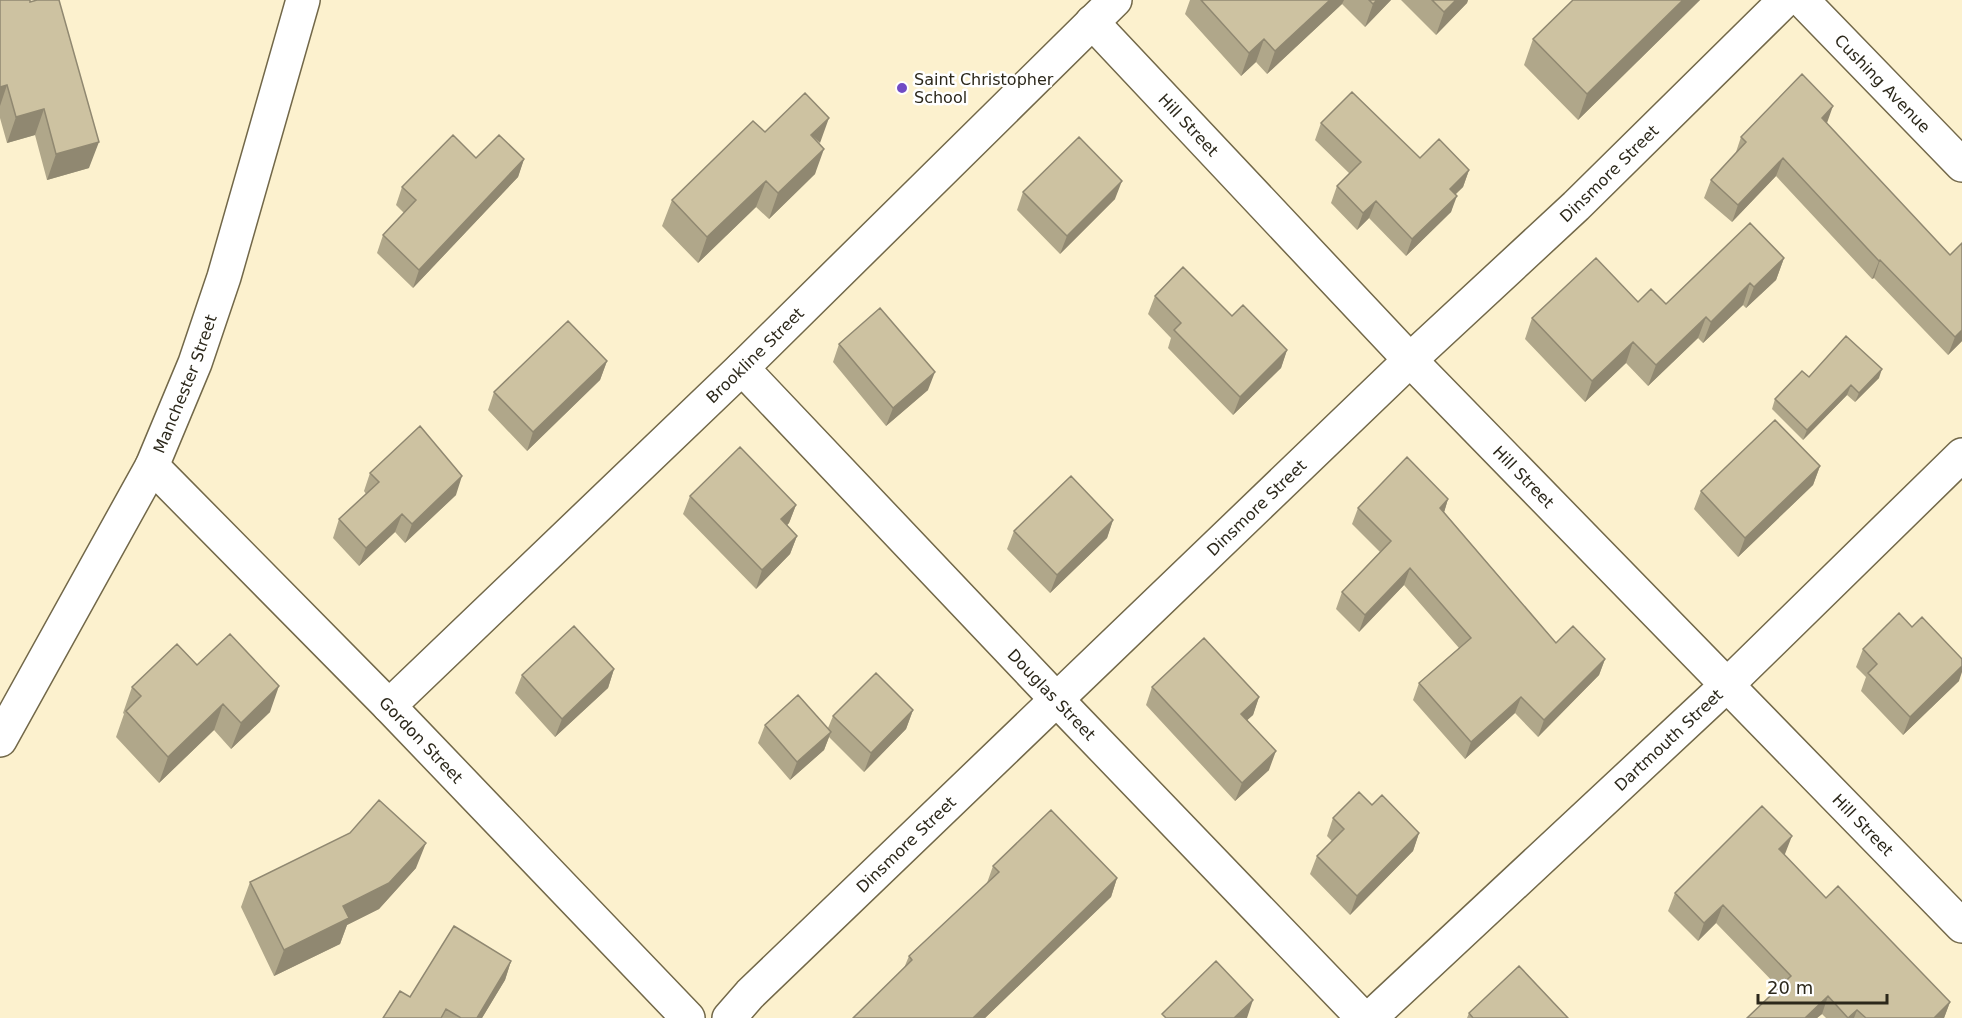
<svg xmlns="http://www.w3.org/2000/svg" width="1962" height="1018" font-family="'DejaVu Sans',sans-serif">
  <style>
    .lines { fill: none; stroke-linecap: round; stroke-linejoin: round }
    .minor-casing { stroke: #726849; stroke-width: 36 }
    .tertiary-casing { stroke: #726849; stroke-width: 36 }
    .minor { stroke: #fff; stroke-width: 33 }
    .tertiary { stroke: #fff; stroke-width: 33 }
    .wall { fill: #b0a78a }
    .shaded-wall { fill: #908871 }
    .building { fill: #cdc2a1; stroke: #908871; stroke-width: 1.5 }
    .poi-dot { fill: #704bc4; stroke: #fff; stroke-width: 2 }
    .labels { text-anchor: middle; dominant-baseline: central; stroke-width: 5; stroke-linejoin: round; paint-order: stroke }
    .poi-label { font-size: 16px; fill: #2c281b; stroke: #fff; text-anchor: start }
    .street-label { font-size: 16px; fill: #2c281b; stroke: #fff }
  </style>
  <rect width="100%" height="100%" fill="#fcf1ce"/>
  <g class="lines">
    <g class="minor-casing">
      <g id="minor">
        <path id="s1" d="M 1802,0 L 1962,165"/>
        <path id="s2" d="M 1092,22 L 1410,360 L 1962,926"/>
        <path id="s3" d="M 742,368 L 1057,700 L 1363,1018"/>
        <path id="s4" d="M 152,466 L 389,706 L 688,1018"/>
        <path id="s5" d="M 389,706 L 742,368 L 1115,0"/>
        <path id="s6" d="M 729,1018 L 750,994 L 1410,360 L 1576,206 L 1785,0"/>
        <path id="s7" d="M 1370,1018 L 1727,685 L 1962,455"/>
      </g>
    </g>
    <g class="tertiary-casing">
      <g id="tertiary">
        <path id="s8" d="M 0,740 L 152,466 L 195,363 L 224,277 L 303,0"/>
      </g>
    </g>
    <use href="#minor" class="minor"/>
    <use href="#tertiary" class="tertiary"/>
  </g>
  <path class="wall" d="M 0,0 L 89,168 L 47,180 L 35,135 L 7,143 L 0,118 Z
    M 1190,0 L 1391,0 L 1365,27 L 1342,4 L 1267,74 L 1256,62 L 1241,76 L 1185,14 Z
    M 1401,0 L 1468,0 L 1467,3 L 1436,35 Z
    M 1573,0 L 1700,0 L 1578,120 L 1524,65 L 1533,39 Z
    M 1321,123 L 1420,158 L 1469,170 L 1463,187 L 1456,194 L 1451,212 L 1406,256 L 1369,218 L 1357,230 L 1331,203 L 1337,186 L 1350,174 L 1315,140 Z
    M 1827,123 L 1962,341 L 1948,355 L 1874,278 L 1872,279 L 1776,176 L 1732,222 L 1704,198 L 1711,180 L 1735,155 L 1741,137 Z
    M 765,132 L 820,144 L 815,174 L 769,219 L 756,207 L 698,263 L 662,226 L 672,200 Z
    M 476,158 L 524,159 L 518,177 L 413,288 L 377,253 L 383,235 L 404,213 L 396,205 L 402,187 Z
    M 1023,192 L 1115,199 L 1060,254 L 1017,210 Z
    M 1784,258 L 1776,280 L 1746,308 L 1743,305 L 1703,343 L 1698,338 L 1648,386 L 1626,363 L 1585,402 L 1525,339 L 1532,318 L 1666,304 Z
    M 1155,296 L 1232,316 L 1287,350 L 1281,368 L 1233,415 L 1168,348 L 1171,338 L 1148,314 Z
    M 839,344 L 928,390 L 886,426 L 833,362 Z
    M 607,361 L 600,380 L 527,451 L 488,410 L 494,392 Z
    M 1809,377 L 1879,378 L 1855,402 L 1847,395 L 1803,440 L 1772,409 L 1775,399 Z
    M 1820,466 L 1813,485 L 1738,557 L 1694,509 L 1701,491 Z
    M 370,473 L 456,495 L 405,543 L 395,532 L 359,566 L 333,538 L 339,519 L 366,494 L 364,491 Z
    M 690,496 L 796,505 L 789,523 L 787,525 L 797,536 L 790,554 L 756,589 L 683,514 Z
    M 1448,499 L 1444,512 L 1556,643 L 1605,659 L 1599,675 L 1538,737 L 1515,713 L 1465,759 L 1413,700 L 1419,683 L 1459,648 L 1404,585 L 1359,632 L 1336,609 L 1342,592 L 1380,552 L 1352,524 L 1358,508 Z
    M 1113,520 L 1107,538 L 1050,593 L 1007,549 L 1014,531 Z
    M 1863,649 L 1959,681 L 1903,735 L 1861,691 L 1866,677 L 1856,667 Z
    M 197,665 L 270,712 L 231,749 L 214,730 L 159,783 L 116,737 L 124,714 L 123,713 L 132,687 Z
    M 614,669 L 608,688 L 555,737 L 515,693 L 522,675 Z
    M 1152,687 L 1259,697 L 1253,715 L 1247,720 L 1269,770 L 1235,801 L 1146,705 Z
    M 913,710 L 906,729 L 864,772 L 829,737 L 824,750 L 790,780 L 758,743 L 765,725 L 828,728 L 833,716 Z
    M 1372,805 L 1419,833 L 1413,851 L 1350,915 L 1310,874 L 1317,856 L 1332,841 L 1327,836 L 1333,818 Z
    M 1785,854 L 1784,855 L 1826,898 L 1950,1002 L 1944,1018 L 1826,1018 L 1822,1014 L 1817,1018 L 1747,1018 L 1779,988 L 1716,923 L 1698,941 L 1668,911 L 1675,893 Z
    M 993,866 L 1117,878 L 1111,897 L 985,1018 L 853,1018 L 904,968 L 909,956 L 987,883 Z
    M 416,868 L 379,909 L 347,925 L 340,944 L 274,976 L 241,907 L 250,882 Z
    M 511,961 L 505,980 L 482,1018 L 383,1018 L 410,997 Z
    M 1469,1013 L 1568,1018 L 1467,1018 Z"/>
  <path class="shaded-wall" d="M 1330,0 L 1344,0 L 1342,4 L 1267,74 L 1275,51 Z
    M 1377,0 L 1391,0 L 1365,27 L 1373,4 Z
    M 1456,0 L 1468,0 L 1467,3 L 1436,35 L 1444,12 Z
    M 1683,0 L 1700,0 L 1578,120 L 1587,94 Z
    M 1264,39 L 1256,62 L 1241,76 L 1249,53 Z
    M 7,85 L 0,106 L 0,87 Z
    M 1833,106 L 1827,123 L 1822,118 Z
    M 44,109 L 35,135 L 7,143 L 16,117 Z
    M 829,118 L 820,143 L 811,135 Z
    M 99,142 L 89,168 L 47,180 L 56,154 Z
    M 824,149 L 815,174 L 769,219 L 778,193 Z
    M 1783,158 L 1776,176 L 1732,222 L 1738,205 Z
    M 524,159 L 518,177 L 413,288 L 419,270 Z
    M 1469,170 L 1463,187 L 1444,205 L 1450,189 Z
    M 766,181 L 756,207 L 698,263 L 707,237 Z
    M 1122,181 L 1115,199 L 1060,254 L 1067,236 Z
    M 1457,196 L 1451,212 L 1406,256 L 1412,239 Z
    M 1376,201 L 1369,218 L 1357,230 L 1363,213 Z
    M 1784,258 L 1776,280 L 1746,308 L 1754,287 Z
    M 1880,260 L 1874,278 L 1872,279 L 1879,261 Z
    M 1750,283 L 1743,305 L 1703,343 L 1711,322 Z
    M 1706,317 L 1698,338 L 1648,386 L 1656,365 Z
    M 1962,330 L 1962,341 L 1948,355 L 1955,337 Z
    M 1633,342 L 1626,363 L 1585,402 L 1592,381 Z
    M 1287,350 L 1281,368 L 1233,415 L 1240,397 Z
    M 607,361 L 600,380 L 527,451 L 533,432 Z
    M 1882,369 L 1879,378 L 1855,402 L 1859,393 Z
    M 935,372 L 928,390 L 886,426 L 893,408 Z
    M 1851,385 L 1847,395 L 1803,440 L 1807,430 Z
    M 1820,466 L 1813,485 L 1738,557 L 1745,538 Z
    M 462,476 L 456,495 L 405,543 L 412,524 Z
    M 1448,499 L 1443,516 L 1440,508 Z
    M 796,505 L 789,523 L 775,538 L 781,519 Z
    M 402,514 L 395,532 L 359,566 L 366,548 Z
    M 1113,520 L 1107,538 L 1050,593 L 1057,575 Z
    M 797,536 L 790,554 L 756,589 L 762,570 Z
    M 1410,568 L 1404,585 L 1359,632 L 1365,615 Z
    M 1605,659 L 1599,675 L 1538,737 L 1544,720 Z
    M 1962,666 L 1962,672 L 1959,681 L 1903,735 L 1910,717 Z
    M 614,669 L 608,688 L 555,737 L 562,719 Z
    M 279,686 L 270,712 L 231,749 L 241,723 Z
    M 1259,697 L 1253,715 L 1234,732 L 1241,714 Z
    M 1521,697 L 1515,713 L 1465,759 L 1471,742 Z
    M 223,704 L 214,730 L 159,783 L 168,757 Z
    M 913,710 L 906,729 L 864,772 L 871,753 Z
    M 831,732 L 824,750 L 790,780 L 797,762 Z
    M 1276,751 L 1269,770 L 1235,801 L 1242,783 Z
    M 1419,833 L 1413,851 L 1350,915 L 1357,896 Z
    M 1792,836 L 1785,854 L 1772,867 L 1779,849 Z
    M 426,843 L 416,868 L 379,909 L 347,925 L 340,944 L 274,976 L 284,950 Z
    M 1117,878 L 1111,897 L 985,1018 L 973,1018 Z
    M 1723,905 L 1716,923 L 1698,941 L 1704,923 Z
    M 511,961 L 505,980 L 482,1018 L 477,1018 Z
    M 1828,996 L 1822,1014 L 1817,1018 L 1805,1018 Z
    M 1253,1000 L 1247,1018 L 1234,1018 Z
    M 1950,1002 L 1944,1018 L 1934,1018 Z
    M 1857,1010 L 1854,1018 L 1848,1018 Z"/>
  <path class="building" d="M 0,0 L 30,0 L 30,2 L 37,0 L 59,0 L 99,142 L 56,154 L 44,109 L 16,117 L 7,85 L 0,87 Z
    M 1201,0 L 1330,0 L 1275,51 L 1264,39 L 1249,53 Z
    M 1369,0 L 1377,0 L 1373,4 Z
    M 1432,0 L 1456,0 L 1444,12 Z
    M 1573,0 L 1683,0 L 1587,94 L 1533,39 Z
    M 1802,74 L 1833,106 L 1822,118 L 1950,255 L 1962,243 L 1962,330 L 1955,337 L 1880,260 L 1879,261 L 1783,158 L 1738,205 L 1711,180 L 1746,142 L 1741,137 Z
    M 1352,92 L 1420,158 L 1439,139 L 1469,170 L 1450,189 L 1457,196 L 1412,239 L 1376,201 L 1363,213 L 1337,186 L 1361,162 L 1321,123 Z
    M 805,93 L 829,118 L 811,135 L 824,149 L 778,193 L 766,181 L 707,237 L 672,200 L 753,121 L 765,132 Z
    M 453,135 L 476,158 L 499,135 L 524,159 L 419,270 L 383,235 L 416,200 L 402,187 Z
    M 1079,137 L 1122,181 L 1067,236 L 1023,192 Z
    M 1750,223 L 1784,258 L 1754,287 L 1750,283 L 1711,322 L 1706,317 L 1656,365 L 1633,342 L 1592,381 L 1532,318 L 1596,258 L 1638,302 L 1651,289 L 1666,304 Z
    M 1183,267 L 1232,316 L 1243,305 L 1287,350 L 1240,397 L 1174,330 L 1181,323 L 1155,296 Z
    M 880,308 L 935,372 L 893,408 L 839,344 Z
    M 568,321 L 607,361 L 533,432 L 494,392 Z
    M 1846,336 L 1882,369 L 1859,393 L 1851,385 L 1807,430 L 1775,399 L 1802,371 L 1809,377 Z
    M 1775,420 L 1820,466 L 1745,538 L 1701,491 Z
    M 420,426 L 462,476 L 412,524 L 402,514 L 366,548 L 339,519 L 379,482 L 370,473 Z
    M 740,447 L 796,505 L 781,519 L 797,536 L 762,570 L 690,496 Z
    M 1407,457 L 1448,499 L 1440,508 L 1556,643 L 1573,626 L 1605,659 L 1544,720 L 1521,697 L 1471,742 L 1419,683 L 1471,638 L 1410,568 L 1365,615 L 1342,592 L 1391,541 L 1358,508 Z
    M 1071,476 L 1113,520 L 1057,575 L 1014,531 Z
    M 1899,613 L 1912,627 L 1922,617 L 1962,659 L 1962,666 L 1910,717 L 1868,673 L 1877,664 L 1863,649 Z
    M 574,626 L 614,669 L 562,719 L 522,675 Z
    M 230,634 L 279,686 L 241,723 L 223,704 L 168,757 L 126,711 L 141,696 L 132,687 L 177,644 L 197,665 Z
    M 1204,638 L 1259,697 L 1241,714 L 1276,751 L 1242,783 L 1152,687 Z
    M 876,673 L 913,710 L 871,753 L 833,716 Z
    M 798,695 L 831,732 L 797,762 L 765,725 Z
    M 1359,792 L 1372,805 L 1382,795 L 1419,833 L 1357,896 L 1317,856 L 1344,829 L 1333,818 Z
    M 379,800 L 426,843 L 389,883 L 343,906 L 349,918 L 284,950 L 250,882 L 350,833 Z
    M 1762,806 L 1792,836 L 1779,849 L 1826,898 L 1838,886 L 1950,1002 L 1934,1018 L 1866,1018 L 1857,1010 L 1848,1018 L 1828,996 L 1805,1018 L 1747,1018 L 1791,976 L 1723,905 L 1704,923 L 1675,893 Z
    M 1051,810 L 1117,878 L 973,1018 L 853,1018 L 912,960 L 909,956 L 999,872 L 993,866 Z
    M 454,926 L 511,961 L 477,1018 L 461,1018 L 446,1009 L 441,1018 L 383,1018 L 400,991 L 410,997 Z
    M 1216,961 L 1253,1000 L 1234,1018 L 1166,1018 L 1162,1014 Z
    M 1519,966 L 1568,1018 L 1473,1018 L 1469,1013 Z"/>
  <circle class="poi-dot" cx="902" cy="88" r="6"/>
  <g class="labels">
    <g class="poi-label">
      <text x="914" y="79">Saint Christopher<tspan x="914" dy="18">School</tspan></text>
    </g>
    <g class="street-label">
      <text stroke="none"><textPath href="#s1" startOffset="116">Cushing Avenue</textPath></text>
      <text stroke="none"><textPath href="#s2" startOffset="141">Hill Street</textPath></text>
      <text stroke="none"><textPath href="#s6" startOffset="1220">Dinsmore Street</textPath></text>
      <text stroke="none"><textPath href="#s5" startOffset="507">Brookline Street</textPath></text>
      <text stroke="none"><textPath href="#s8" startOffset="402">Manchester Street</textPath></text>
      <text stroke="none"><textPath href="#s2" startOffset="627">Hill Street</textPath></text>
      <text stroke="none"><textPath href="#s6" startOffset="734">Dinsmore Street</textPath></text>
      <text stroke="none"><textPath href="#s3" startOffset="450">Douglas Street</textPath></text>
      <text stroke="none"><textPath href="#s7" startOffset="408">Dartmouth Street</textPath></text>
      <text stroke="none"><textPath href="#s4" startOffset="384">Gordon Street</textPath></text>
      <text stroke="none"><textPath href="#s2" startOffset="1113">Hill Street</textPath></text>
      <text stroke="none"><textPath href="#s6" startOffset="248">Dinsmore Street</textPath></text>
    </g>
  </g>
  <path d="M1758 994v9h129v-9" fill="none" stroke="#2c281b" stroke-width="3"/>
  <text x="1767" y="994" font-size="18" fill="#2c281b" stroke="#ffffff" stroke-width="4.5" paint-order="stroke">20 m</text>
</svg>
